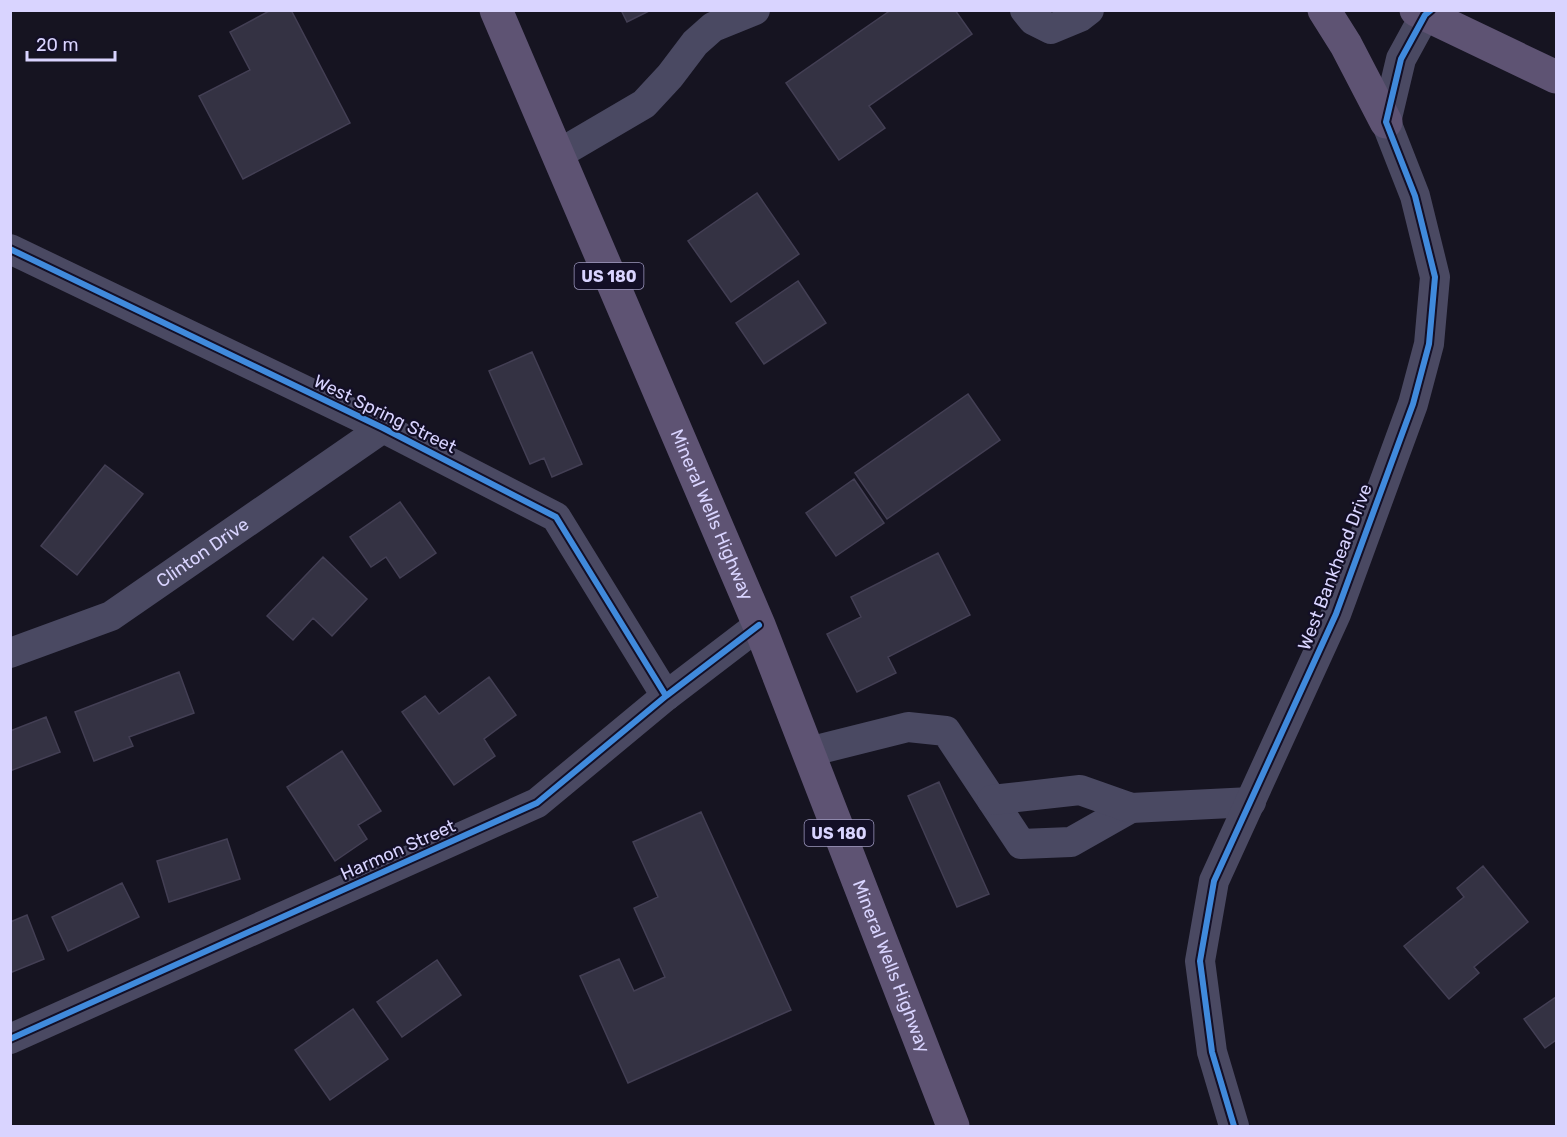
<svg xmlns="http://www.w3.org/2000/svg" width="1567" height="1137" font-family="Rubik,sans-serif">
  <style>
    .building { fill: #343243; stroke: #433f54; stroke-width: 1.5 }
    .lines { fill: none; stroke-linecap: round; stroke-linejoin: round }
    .minor { stroke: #4a4962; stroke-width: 30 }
    .major { stroke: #5e5373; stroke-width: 33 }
    .cycleway-casing { stroke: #130f26; stroke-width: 10 }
    .cycleway { stroke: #408adc; stroke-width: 6 }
    .labels { text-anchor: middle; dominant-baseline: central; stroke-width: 4.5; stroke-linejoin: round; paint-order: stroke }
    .shield { fill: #130f26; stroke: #9e99be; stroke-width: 1.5 }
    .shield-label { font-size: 16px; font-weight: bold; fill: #d9d4ff }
    .street-label { font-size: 18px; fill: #d9d4ff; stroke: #130f26 }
  </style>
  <rect width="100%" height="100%" fill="#161421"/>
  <path class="building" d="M 271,10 L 291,10 L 350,123 L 243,179 L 199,96 L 250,70 L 230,32 Z
    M 621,10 L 651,10 L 627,22 Z
    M 891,10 L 955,10 L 972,34 L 869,106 L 885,128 L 839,160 L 786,83 Z
    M 757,193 L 799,254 L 731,302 L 688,241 Z
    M 798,281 L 826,323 L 764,364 L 736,323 Z
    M 532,352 L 582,464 L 552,477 L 544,458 L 530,464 L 489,371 Z
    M 968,394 L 1000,440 L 887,519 L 855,473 Z
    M 105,465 L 143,494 L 77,575 L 41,546 Z
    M 854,479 L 884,523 L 836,556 L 806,513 Z
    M 400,502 L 436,553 L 400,578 L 386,557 L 371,567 L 350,537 Z
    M 938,553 L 970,615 L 888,657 L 896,673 L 857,692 L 827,634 L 861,617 L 851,597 Z
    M 323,557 L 367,599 L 332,636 L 313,618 L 293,640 L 267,616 Z
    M 179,672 L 194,713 L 129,737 L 133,746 L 94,761 L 75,712 Z
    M 489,677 L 516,715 L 484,739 L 495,756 L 454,785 L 402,712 L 425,696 L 439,714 Z
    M 46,717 L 60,752 L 10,771 L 10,731 Z
    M 342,751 L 381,811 L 358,825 L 367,839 L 335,861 L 287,787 Z
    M 939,782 L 989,894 L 957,907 L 908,796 Z
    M 701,812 L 791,1010 L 628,1083 L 580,976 L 619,959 L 634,991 L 665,977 L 634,908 L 658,897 L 633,842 Z
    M 227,839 L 240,879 L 169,902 L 157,861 Z
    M 1483,866 L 1528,922 L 1474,967 L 1479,973 L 1449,999 L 1404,946 L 1464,897 L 1457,888 Z
    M 122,883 L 139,917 L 68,951 L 52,917 Z
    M 27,915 L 44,959 L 10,973 L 10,922 Z
    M 437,960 L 461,995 L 402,1037 L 377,1002 Z
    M 1556,997 L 1556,1040 L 1545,1048 L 1524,1019 Z
    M 353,1009 L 388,1059 L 330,1100 L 295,1050 Z"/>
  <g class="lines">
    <g class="minor">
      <path d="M 1025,10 L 1033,20 L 1051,29 L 1080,17 L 1089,10"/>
      <path d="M 557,155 L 644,104 L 670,76 L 695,43 L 713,27 L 755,10"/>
      <path d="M 10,249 L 383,428 L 556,517 L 666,696"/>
      <path id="s1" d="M 10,653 L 111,616 L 383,428"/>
      <path d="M 808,752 L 908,727 L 946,731 L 1021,844 L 1071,842 L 1131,808"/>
      <path d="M 992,800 L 1080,790 L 1131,808 L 1251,802"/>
      <path d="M 10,1039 L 537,803 L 666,696 L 759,625"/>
      <path d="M 1234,1126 L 1212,1052 L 1200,961 L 1214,881 L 1336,614 L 1413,404 L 1429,344 L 1435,277 L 1415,196 L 1386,122 L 1401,59 L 1425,15 L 1431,10"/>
    </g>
    <g class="major">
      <path id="s2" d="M 496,10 L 759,625 L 953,1126"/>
      <path d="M 1324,10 L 1346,45 L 1386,122"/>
      <path d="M 1416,10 L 1556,77"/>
    </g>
    <g class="cycleway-casing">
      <path id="cycleway" d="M 10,249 L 383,428 L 556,517 L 666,696
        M 10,1039 L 537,803 L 666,696 L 759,625
        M 1234,1126 L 1212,1052 L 1200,961 L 1214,881 L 1336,614 L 1413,404 L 1429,344 L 1435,277 L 1415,196 L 1386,122 L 1401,59 L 1425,15 L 1431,10"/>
    </g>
    <use href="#cycleway" class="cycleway"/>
  </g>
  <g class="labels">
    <g class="shield">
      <rect x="574.5" y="263" width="69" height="26" rx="4.5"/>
      <rect x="804.5" y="820" width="69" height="26" rx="4.5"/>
    </g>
    <g class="shield-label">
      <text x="609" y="276">US 180</text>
      <text x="839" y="833">US 180</text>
    </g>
    <g class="street-label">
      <text transform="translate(385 414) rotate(26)">West Spring Street</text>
      <text stroke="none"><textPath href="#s2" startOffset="549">Mineral Wells Highway</textPath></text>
      <text stroke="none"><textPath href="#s1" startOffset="219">Clinton Drive</textPath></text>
      <text transform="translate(1335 567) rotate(-69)">West Bankhead Drive</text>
      <text transform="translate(398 850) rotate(-24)">Harmon Street</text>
      <text stroke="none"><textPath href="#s2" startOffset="1035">Mineral Wells Highway</textPath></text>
    </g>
  </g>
  <rect width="1567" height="1137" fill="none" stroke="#d9d4ff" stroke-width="24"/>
  <path d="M27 51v9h88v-9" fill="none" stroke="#d9d4ff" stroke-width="3"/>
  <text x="36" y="51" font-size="18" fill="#d9d4ff" stroke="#130f26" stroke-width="4.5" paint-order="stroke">20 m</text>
</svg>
